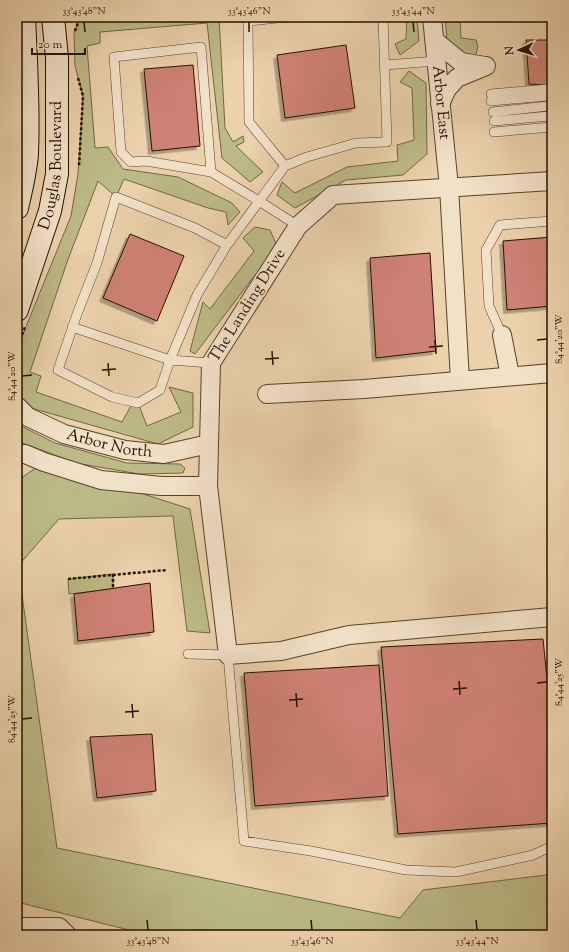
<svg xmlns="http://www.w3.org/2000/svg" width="569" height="952" font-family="'Sorts Mill Goudy',serif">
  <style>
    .green { fill: #bcba86; stroke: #716644 }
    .building { fill: #cf8174; stroke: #261201; filter: url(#shadow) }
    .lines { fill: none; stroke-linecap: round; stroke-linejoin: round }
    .lane-casing { stroke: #57422c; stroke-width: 10 }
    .street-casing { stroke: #57422c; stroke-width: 20 }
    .secondary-casing { stroke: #261201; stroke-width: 24 }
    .path { stroke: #261201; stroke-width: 2.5; stroke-dasharray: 3 2; stroke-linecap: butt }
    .lane { stroke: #f2e1c9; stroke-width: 9 }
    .street { stroke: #f2e1c9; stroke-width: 18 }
    .secondary { stroke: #f2e1c9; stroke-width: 22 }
    .ticks { fill: none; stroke: #261201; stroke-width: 1.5 }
    .labels { text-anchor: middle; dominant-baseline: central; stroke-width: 3.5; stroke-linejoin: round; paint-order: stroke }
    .street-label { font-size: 16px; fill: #261201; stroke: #f2e1c9 }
    .neatline { fill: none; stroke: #261201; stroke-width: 1.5 }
    .ticks-label { font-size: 10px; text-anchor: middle; fill: #261201 }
  </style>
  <defs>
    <filter id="shadow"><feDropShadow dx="-3.5" dy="3.5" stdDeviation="0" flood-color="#0004"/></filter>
  </defs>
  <rect width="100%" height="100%" fill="#ebd1ac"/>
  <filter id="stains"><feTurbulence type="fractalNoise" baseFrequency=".005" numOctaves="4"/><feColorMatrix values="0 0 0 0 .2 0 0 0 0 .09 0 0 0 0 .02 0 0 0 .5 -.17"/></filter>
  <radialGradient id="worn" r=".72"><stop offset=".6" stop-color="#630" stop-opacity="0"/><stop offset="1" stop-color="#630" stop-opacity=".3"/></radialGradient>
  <path class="green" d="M 80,17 L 219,17 L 225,128 L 233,142 L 243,136 L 244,142 L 236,146 L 263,172 L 250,182 L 222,158 L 207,23 L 100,32 L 100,43 L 87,46 L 95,148 L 108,147 L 123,169 L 178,177 L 232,203 L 240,212 L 228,225 L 226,212 L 208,208 L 124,179 L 116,197 L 98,181 L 67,262 L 30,372 L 41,376 L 36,392 L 122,422 L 133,402 L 138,403 L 147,426 L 181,412 L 169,387 L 193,393 L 193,427 L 158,444 L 31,408 L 17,394 L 17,349 L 71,216 L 78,174 L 83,96 L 75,66 L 74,33 Z
    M 407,17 L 417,17 L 419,41 L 400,55 L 395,44 L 406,39 Z
    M 445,17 L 460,17 L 461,38 L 476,40 L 478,47 L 475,57 L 459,53 L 447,40 Z
    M 409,71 L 426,83 L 427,154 L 403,175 L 346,180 L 295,208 L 277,195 L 282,182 L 295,193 L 347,167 L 398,161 L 397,145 L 414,140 L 412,88 L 400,82 Z
    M 255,227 L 270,230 L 277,246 L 195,354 L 190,351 L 203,302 L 210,309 L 254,251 L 243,238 Z
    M 17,424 L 55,443 L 127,463 L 180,464 L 185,468 L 183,473 L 139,474 L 76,463 L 17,441 Z
    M 44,462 L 190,509 L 210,633 L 187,631 L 173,516 L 59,519 L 18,566 L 57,848 L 400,918 L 423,890 L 546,875 L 552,871 L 552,935 L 149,935 L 17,902 L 17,481 Z
    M 113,574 L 113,589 L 69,594 L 68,579 Z"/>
  <path class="building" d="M 526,40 L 552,40 L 552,122 L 550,123 L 546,85 L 529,84 Z
    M 346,45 L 355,108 L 285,118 L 277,55 Z
    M 193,65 L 200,146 L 152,151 L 144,69 Z
    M 130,234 L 184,256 L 157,321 L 103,298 Z
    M 552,237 L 552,306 L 507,310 L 503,241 Z
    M 430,253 L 436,351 L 376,358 L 370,258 Z
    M 150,583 L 154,632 L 78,641 L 74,594 Z
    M 543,639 L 552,728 L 552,823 L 398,834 L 381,647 Z
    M 379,665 L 388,796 L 255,806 L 244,673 Z
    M 152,734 L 156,791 L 97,798 L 90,737 Z"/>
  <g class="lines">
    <g class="lane-casing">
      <path id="lane" d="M 287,17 L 248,21 L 249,122 L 285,166 L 307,157 L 356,143 L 387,142 L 383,17
        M 385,65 L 437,61
        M 491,94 L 547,89
        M 491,101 L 547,96
        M 493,112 L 548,106
        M 494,121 L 549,116
        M 494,132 L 552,127
        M 211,172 L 146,161 L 131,162 L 121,152 L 114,57 L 201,47 L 211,172 L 259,201 L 298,226
        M 72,327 L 170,360 L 160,390 L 138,403 L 112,397 L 58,370 L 77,314 L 97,263 L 116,197 L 195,228 L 227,245
        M 502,335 L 489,306 L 486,250 L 500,225 L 552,221
        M 211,363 L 170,360 L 197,295 L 227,245 L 285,166
        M 188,654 L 228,655 L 244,841 L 311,851 L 406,870 L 456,872 L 533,855 L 552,846"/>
    </g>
    <g class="street-casing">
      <g id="street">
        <path id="s1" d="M 432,17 L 449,187 L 460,380"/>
        <path d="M 435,41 L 461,62 L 485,66"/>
        <path d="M 440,104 L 447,89 L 457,78 L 486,66"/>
        <path d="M 552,181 L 333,195 L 298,226 L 211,363 L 208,486 L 228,655 L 281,651 L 349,635 L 552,617"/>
        <path d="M 502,335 L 510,376"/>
        <path d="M 267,394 L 364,389 L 552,373"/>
        <path id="s2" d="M 17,406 L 28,417 L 64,434 L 125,450 L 164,454 L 209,444"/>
        <path d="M 17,454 L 25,454 L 44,462 L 101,480 L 161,486 L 208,486"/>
        <path d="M 17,927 L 59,927 L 67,935"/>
      </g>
    </g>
    <g class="secondary-casing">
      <g id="secondary">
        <path d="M 17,208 C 21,190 26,171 27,153 C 29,108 26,62 24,17"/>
        <path id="s3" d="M 17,310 L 50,211 L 57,174 L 57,58 L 53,17"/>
      </g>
    </g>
    <path class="path" d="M 75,31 L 80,17
      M 78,78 L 83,96 L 79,166
      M 17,349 L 25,327
      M 113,574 L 113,589
      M 68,579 L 167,570"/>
    <use href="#lane" class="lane"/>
    <use href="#street" class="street"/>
    <use href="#secondary" class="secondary"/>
  </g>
  <path class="ticks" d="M 84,22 L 85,32M 249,22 L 249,32M 413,22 L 414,32M 435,340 L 436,354M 537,340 L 547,339M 429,347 L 443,346M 272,351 L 273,365M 265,359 L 279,358M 108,363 L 109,376M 102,370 L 116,369M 22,376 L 32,375M 459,681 L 460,695M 537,683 L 547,682M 453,689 L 467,688M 296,693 L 297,707M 289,700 L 303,699M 132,704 L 133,718M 125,712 L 139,711M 22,719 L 32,718M 147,920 L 148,930M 311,920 L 312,930M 476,920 L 477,930"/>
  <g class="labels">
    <g class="street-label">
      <text stroke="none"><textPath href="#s1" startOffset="86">Arbor East</textPath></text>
      <text stroke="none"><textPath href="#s3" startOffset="150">Douglas Boulevard</textPath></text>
      <text transform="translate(248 306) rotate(-58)">The Landing Drive</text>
      <text stroke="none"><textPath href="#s2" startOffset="102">Arbor North</textPath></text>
    </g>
  </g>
  <rect width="569" height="952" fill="none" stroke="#ebd1ac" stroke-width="44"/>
  <g transform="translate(519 50) rotate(266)" stroke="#f2e1c9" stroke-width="3" paint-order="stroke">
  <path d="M0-3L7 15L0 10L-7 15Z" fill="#261201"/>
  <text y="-6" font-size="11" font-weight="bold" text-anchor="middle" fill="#261201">N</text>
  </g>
  <path d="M32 48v6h53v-6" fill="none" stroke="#261201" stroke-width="2"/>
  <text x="38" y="48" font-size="12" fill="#261201" stroke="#f2e1c9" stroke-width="3" paint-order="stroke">20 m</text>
  <rect x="22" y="22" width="525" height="908" class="neatline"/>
  <g class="ticks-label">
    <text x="84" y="14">33°43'48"N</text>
    <text x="249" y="14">33°43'46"N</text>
    <text x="413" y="14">33°43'44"N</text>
    <text transform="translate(558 339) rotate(-90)" y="4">84°44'20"W</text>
    <text transform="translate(11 376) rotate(-90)" y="4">84°44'20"W</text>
    <text transform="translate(558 682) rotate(-90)" y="4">84°44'25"W</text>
    <text transform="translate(11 719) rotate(-90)" y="4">84°44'25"W</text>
    <text x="148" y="944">33°43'48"N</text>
    <text x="312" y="944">33°43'46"N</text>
    <text x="477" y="944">33°43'44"N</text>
  </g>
  <rect width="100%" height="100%" filter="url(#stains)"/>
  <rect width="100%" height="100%" fill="url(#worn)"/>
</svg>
